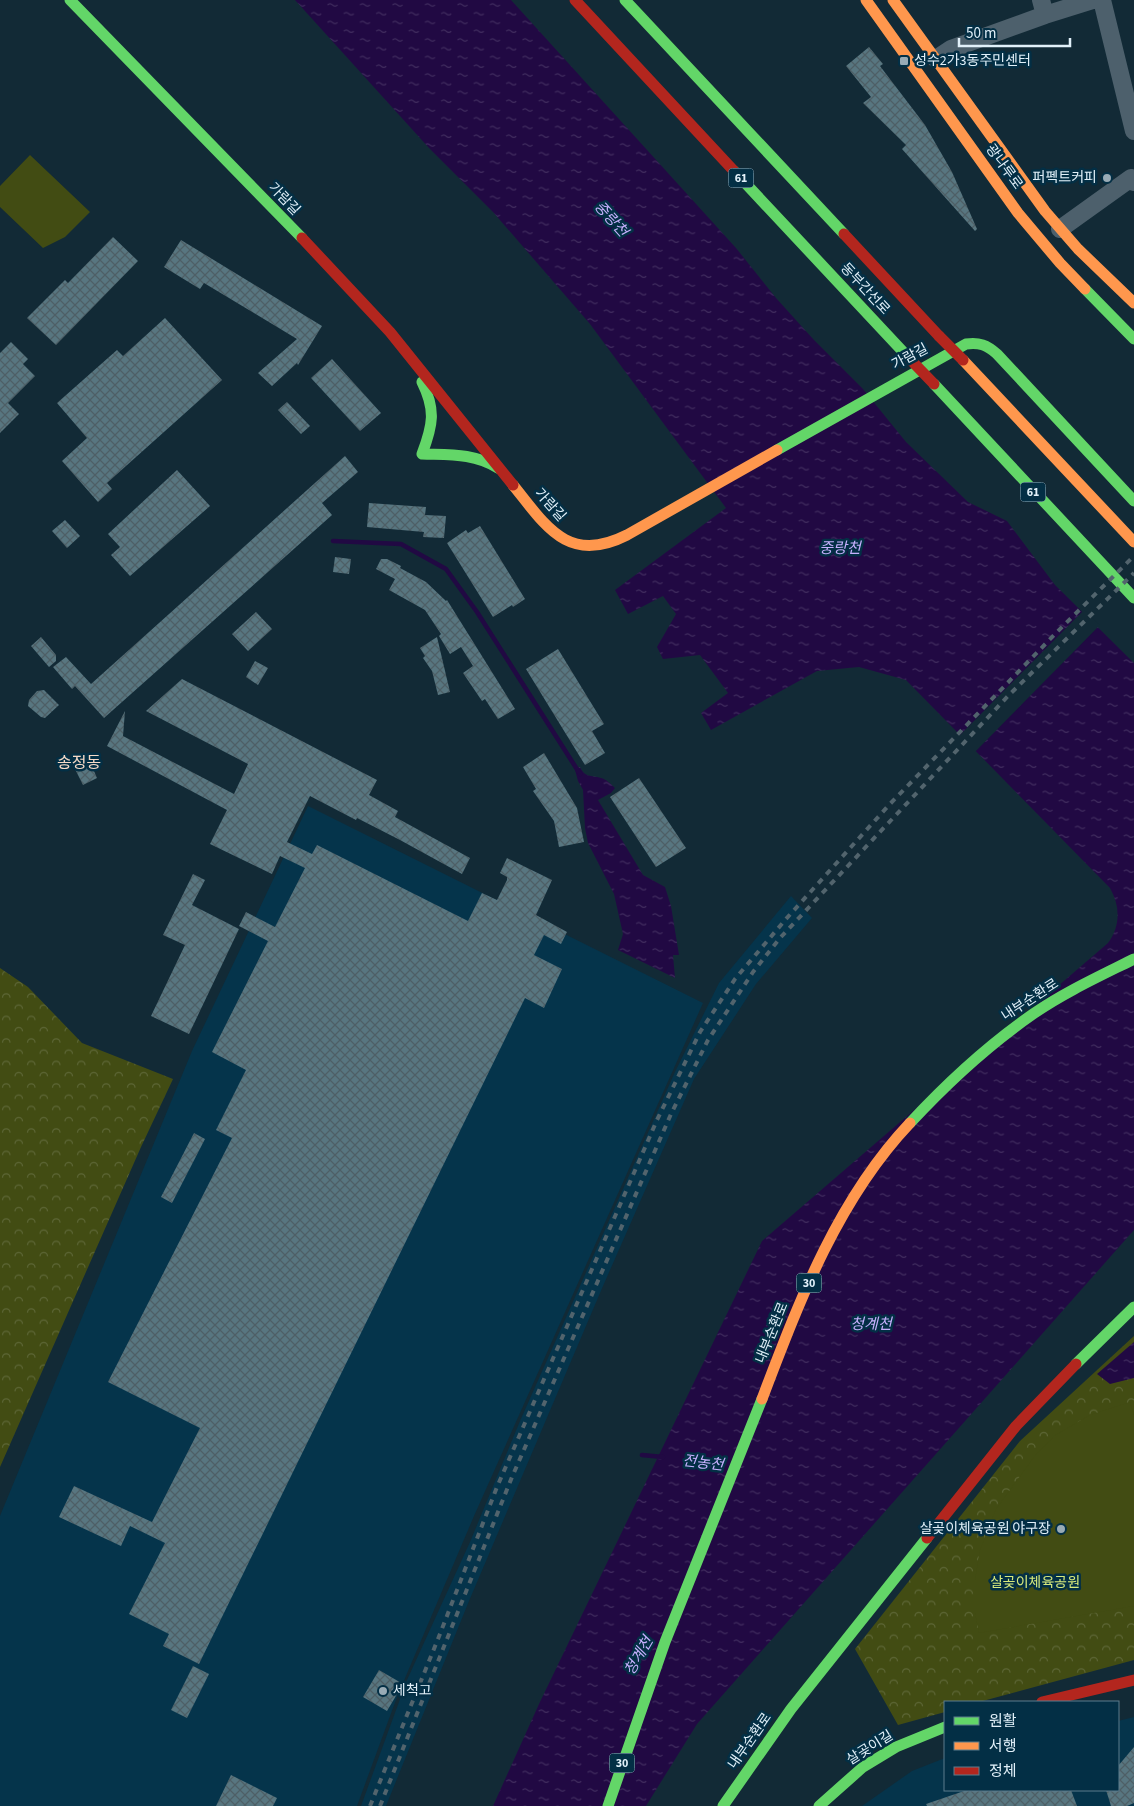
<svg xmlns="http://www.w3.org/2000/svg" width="1134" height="1806" font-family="'Source Sans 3','Noto Sans KR',sans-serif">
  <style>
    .built { fill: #05344b }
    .park { fill: url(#park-crowns) }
    .pitch { fill: #424c13 }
    .water { fill: url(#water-ripples) }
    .pier { fill: #122a36 }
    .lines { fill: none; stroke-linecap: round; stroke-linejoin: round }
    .stream { stroke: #210943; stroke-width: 4.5 }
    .building { fill: url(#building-cross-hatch) }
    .street { stroke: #4d606c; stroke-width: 18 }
    .fast { stroke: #63d668; stroke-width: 11 }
    .slow { stroke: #ff974d; stroke-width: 11 }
    .jam { stroke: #b3261e; stroke-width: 11 }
    .rail { stroke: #52646d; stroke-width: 4; stroke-dasharray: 6 6; stroke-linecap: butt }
    .jam-bridge { stroke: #b3261e; stroke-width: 11 }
    .poi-dot { fill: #99abb5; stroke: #032f45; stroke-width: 2 }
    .labels { text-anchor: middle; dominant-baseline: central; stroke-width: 5; stroke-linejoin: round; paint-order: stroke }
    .shield { fill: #032f45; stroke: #9eb6c3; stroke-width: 1 }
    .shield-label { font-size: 12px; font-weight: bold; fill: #e1f0f9 }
    .poi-label { font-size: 14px; fill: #e1f0f9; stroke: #032f45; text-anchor: start }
    .street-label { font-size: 14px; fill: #e1f0f9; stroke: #032f45 }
    .park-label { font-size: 14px; fill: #d7e97c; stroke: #032f45 }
    .water-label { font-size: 15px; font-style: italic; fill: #c6b0fd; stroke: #032f45 }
    .quarter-label { font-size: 16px; fill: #f6dac7; stroke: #032f45 }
  </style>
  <defs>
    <pattern id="park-crowns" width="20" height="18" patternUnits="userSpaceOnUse" patternTransform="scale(1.25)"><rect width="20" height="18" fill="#424c13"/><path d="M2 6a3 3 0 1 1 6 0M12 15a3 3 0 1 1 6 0" fill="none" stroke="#5d6636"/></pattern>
    <pattern id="water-ripples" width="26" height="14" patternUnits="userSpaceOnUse" patternTransform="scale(1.25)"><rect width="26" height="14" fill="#210943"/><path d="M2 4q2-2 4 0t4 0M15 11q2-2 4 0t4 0" fill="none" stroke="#412d5f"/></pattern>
    <pattern id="building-cross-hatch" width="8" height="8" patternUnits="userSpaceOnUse" patternTransform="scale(1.25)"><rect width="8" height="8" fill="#587680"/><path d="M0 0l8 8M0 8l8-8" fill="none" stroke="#4e5f66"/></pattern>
  </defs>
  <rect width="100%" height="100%" fill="#122a36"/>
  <path class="built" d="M 308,806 L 703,1003 L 474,1516 L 397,1697 L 357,1806 L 0,1806 L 0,1516 L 192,1051 Z
    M 791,896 L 812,918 L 756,984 L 694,1079 L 603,1286 L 469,1601 L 386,1806 L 361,1806 L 407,1680 L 470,1542 L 520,1421 L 675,1072 L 719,983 Z
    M 1134,1717 L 1134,1806 L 862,1806 L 912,1771 L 945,1758 L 945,1790 L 1118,1790 L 1118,1721 Z"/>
  <path class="park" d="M 0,968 L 28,987 L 82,1043 L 173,1079 L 141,1147 L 0,1467 Z
    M 1134,1336 L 1134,1660 L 979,1702 L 945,1702 L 945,1712 L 898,1725 L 855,1649 L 1020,1441 Z"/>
  <path class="pitch" d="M 30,155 L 90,212 L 65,237 L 43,248 L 0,207 L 0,186 Z
    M 1130,1402 L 1134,1415 L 1134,1606 L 979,1633 L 975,1613 L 975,1580 L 980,1550 L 996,1509 L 1034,1457 L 1054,1436 L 1090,1415 Z"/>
  <path class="water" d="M 295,0 L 511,0 L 736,248 L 776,298 L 814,340 L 863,389 L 906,442 L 968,502 L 1007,521 L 1055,585 L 1134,663 L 1134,1230 L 697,1724 L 646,1806 L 493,1806 L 539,1704 L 762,1241 L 1108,943 C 1121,925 1120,906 1110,888 L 906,680 L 859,667 L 817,671 L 711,730 L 701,713 L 728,693 L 700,655 L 663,659 L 657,647 L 676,614 L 663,596 L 628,614 L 615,590 L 726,508 L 590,324 L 493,212 L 429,148 Z
    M 580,767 C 585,778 591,775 601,778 C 606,779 611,784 615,788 L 611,793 L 598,800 L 643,875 L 665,887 L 671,906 L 679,955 L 673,955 L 675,978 L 618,950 L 623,934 L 614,894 L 588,843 L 585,828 L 583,790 L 578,781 L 575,770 Z
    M 1134,1342 L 1134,1378 L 1110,1384 L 1097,1374 Z"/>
  <path class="pier" d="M 1084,610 L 1100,625 L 974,753 L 958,737 Z"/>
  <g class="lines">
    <path class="stream" d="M 333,541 L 401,544 L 446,569 L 477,612 L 580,774
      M 642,1455 L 663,1457"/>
  </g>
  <path class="building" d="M 869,47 L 883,64 L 880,66 L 925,125 L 952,172 L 977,229 L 975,231 L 902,149 L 906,145 L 863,103 L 871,97 L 846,66 Z
    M 113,237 L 138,261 L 56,345 L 27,318 L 65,280 L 68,283 Z
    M 181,240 L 322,326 L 298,365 L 297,363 L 272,386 L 258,373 L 297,339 L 204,283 L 200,289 L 164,267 Z
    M 165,318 L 222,380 L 107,483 L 112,489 L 98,502 L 62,461 L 87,438 L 57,403 L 117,350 L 123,356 Z
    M 11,342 L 28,359 L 23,364 L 35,376 L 8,403 L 19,414 L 0,433 L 0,353 Z
    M 332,359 L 381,413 L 360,431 L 311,378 Z
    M 287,402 L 310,426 L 301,434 L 278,410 Z
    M 345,456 L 358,472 L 322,503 L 332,515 L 104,718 L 75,686 L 72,689 L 53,667 L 66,657 L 91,684 Z
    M 177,470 L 210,506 L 130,576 L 111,555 L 120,547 L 108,534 Z
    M 369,503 L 426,507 L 425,515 L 446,516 L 444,538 L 423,537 L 424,532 L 367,527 Z
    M 65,520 L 80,536 L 67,548 L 52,531 Z
    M 480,526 L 525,599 L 513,607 L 512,605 L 493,617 L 447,543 L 466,530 L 468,533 Z
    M 335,557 L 351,559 L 349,574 L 333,572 Z
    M 381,559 L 387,559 L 401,566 L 400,568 L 426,582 L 446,601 L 447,600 L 515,709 L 498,719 L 485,699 L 482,701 L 463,673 L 473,666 L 461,647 L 450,654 L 439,636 L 441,634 L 425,610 L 389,590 L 395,579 L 376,569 Z
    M 256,612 L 272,629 L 248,651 L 232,634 Z
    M 41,637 L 56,655 L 56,661 L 49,667 L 31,646 Z
    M 437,637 L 450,692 L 438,695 L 432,671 L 423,658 L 425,656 L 420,648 Z
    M 558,649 L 604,724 L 592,731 L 605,753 L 585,765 L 526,669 Z
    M 255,661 L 268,668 L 258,685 L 246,677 Z
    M 182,679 L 377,780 L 369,795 L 398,811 L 395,817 L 470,858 L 462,874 L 400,840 L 357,818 L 356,820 L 310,796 L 287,842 L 312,854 L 317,845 L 468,921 L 482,893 L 497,900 L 507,880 L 507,877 L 500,873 L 507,858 L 552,880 L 536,915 L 567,932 L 561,944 L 544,935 L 534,955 L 562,969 L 544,1008 L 525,998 L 199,1664 L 163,1646 L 169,1634 L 129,1614 L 165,1543 L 130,1526 L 121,1546 L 59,1517 L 74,1486 L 152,1522 L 200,1428 L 108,1382 L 232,1138 L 216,1130 L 246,1070 L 212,1052 L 268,941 L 239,926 L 246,912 L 275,927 L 305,868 L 280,856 L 272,874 L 210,844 L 227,810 L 107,746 L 125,711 L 123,736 L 234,794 L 248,764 L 146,711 Z
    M 44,690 L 59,705 L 45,718 L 41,717 L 28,706 L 29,700 L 37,691 Z
    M 544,753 L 577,808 L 584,842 L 559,847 L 554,821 L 533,791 L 536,789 L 523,767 Z
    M 88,757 L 97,778 L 83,785 L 73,765 Z
    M 639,778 L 686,848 L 656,867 L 610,797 Z
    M 193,874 L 205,880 L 192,905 L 239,929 L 189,1034 L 151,1016 L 185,945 L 163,935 Z
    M 194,1133 L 205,1139 L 172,1203 L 161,1197 Z
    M 193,1666 L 209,1674 L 187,1718 L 171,1710 Z
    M 379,1670 L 403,1684 L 387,1711 L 363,1697 Z
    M 1134,1747 L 1134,1803 L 1127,1806 L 1111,1806 L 1106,1790 L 1118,1790 L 1118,1766 Z
    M 231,1775 L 277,1798 L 273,1806 L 216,1806 Z
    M 967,1790 L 1071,1790 L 1077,1806 L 927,1806 L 926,1804 Z"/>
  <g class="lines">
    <path class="street" d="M 1041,0 L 1045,15
      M 1102,0 L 1134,131
      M 936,59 L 951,49 L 1045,15 L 1093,0
      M 1060,229 L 1131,178 L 1134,182"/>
    <path class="fast" d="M 70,0 L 302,238
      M 625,0 L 844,234
      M 734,171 L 907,356
      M 1085,289 L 1134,339
      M 422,382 C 436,410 433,425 422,454 C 449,455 474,453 498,468
      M 934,384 L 1134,598
      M 777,450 L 966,344 C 979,342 987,345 997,354 L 1134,501
      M 910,1123 C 948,1082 987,1046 1033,1014 C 1065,992 1100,976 1134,959
      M 1076,1364 L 1134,1307
      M 608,1806 L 665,1642 L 762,1399
      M 723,1806 L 791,1709 L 927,1538
      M 819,1806 L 863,1767 L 896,1747 L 945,1727"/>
    <path class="slow" d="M 866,0 L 1018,213 L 1060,263 L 1085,289
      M 893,0 L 1045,211 L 1078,249 L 1134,303
      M 963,360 L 1134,542
      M 513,485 C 546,526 568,565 627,535 L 777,450
      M 762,1399 C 799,1302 837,1200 910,1123"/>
    <path class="jam" d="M 575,0 L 734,171
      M 844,234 L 939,336
      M 302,238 L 390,332 L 513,485
      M 927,1538 L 1016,1426 L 1076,1364
      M 1042,1702 L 1134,1680"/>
    <path class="rail" d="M 370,1806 L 438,1639 L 497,1487 L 657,1120 L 700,1032 L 735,979 L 786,919 L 889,805 L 1057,632 L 1134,556
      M 380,1806 L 512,1477 L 671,1114 L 708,1040 L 753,972 L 780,938 L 1009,695 L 1134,573"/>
    <path class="jam-bridge" d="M 939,336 L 963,360
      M 907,356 L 934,384"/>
  </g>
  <g class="poi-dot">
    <rect x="899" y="56" width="10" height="10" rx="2.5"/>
    <circle cx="1107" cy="178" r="5"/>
    <circle cx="1061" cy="1529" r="5"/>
    <circle cx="383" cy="1691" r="5"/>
  </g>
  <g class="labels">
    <g class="shield">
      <rect x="728.5" y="168.5" width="25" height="19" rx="4"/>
      <rect x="1020.5" y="482.5" width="25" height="19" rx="4"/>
      <rect x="796.5" y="1273.5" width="25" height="19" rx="4"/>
      <rect x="609.5" y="1753.5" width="25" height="19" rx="4"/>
    </g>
    <g class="shield-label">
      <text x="741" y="178">61</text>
      <text x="1033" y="492">61</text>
      <text x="809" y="1283">30</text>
      <text x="622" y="1763">30</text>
    </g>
    <g class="poi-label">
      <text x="914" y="61">성수2가3동주민센터</text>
      <text x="1097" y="178" text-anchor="end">퍼펙트커피</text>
      <text x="1051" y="1529" text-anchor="end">살곶이체육공원 야구장</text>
      <text x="393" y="1691">세척고</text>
    </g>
    <g class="street-label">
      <text transform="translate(1004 167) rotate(54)">광나루로</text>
      <text transform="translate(284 199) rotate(46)">가람길</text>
      <text transform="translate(865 289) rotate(47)">동부간선로</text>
      <text transform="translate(910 357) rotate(-28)">가람길</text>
      <text transform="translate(550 505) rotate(48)">가람길</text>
      <text transform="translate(1030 1000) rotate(-33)">내부순환로</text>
      <text transform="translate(772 1333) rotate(-68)">내부순환로</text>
      <text transform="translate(750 1741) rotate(-55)">내부순환로</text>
      <text transform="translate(870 1748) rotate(-32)">살곶이길</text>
    </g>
    <g class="park-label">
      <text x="1035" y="1583">살곶이체육공원</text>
    </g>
    <g class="water-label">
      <text transform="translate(611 219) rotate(48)">중랑천</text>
      <text x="840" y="548">중랑천</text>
      <text x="871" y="1324">청계천</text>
      <text transform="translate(703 1463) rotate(7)">전농천</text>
      <text transform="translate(639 1656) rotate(-60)">청계천</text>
    </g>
    <g class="quarter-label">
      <text x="79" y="763">송정동</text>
    </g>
  </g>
  <rect x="944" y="1701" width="175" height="90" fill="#032f45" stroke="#5c7c8d"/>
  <rect x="954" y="1717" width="25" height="8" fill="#63d668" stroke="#5c7c8d"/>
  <text x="989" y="1726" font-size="15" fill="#e1f0f9">원활</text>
  <rect x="954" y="1742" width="25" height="8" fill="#ff974d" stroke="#5c7c8d"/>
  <text x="989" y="1751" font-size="15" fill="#e1f0f9">서행</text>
  <rect x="954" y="1767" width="25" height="8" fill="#b3261e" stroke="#5c7c8d"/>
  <text x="989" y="1776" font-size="15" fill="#e1f0f9">정체</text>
  <path d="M959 38v8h111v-8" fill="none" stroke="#e1f0f9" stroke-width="2.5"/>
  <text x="966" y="38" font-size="15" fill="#e1f0f9" stroke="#032f45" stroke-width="4" paint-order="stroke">50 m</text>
</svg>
